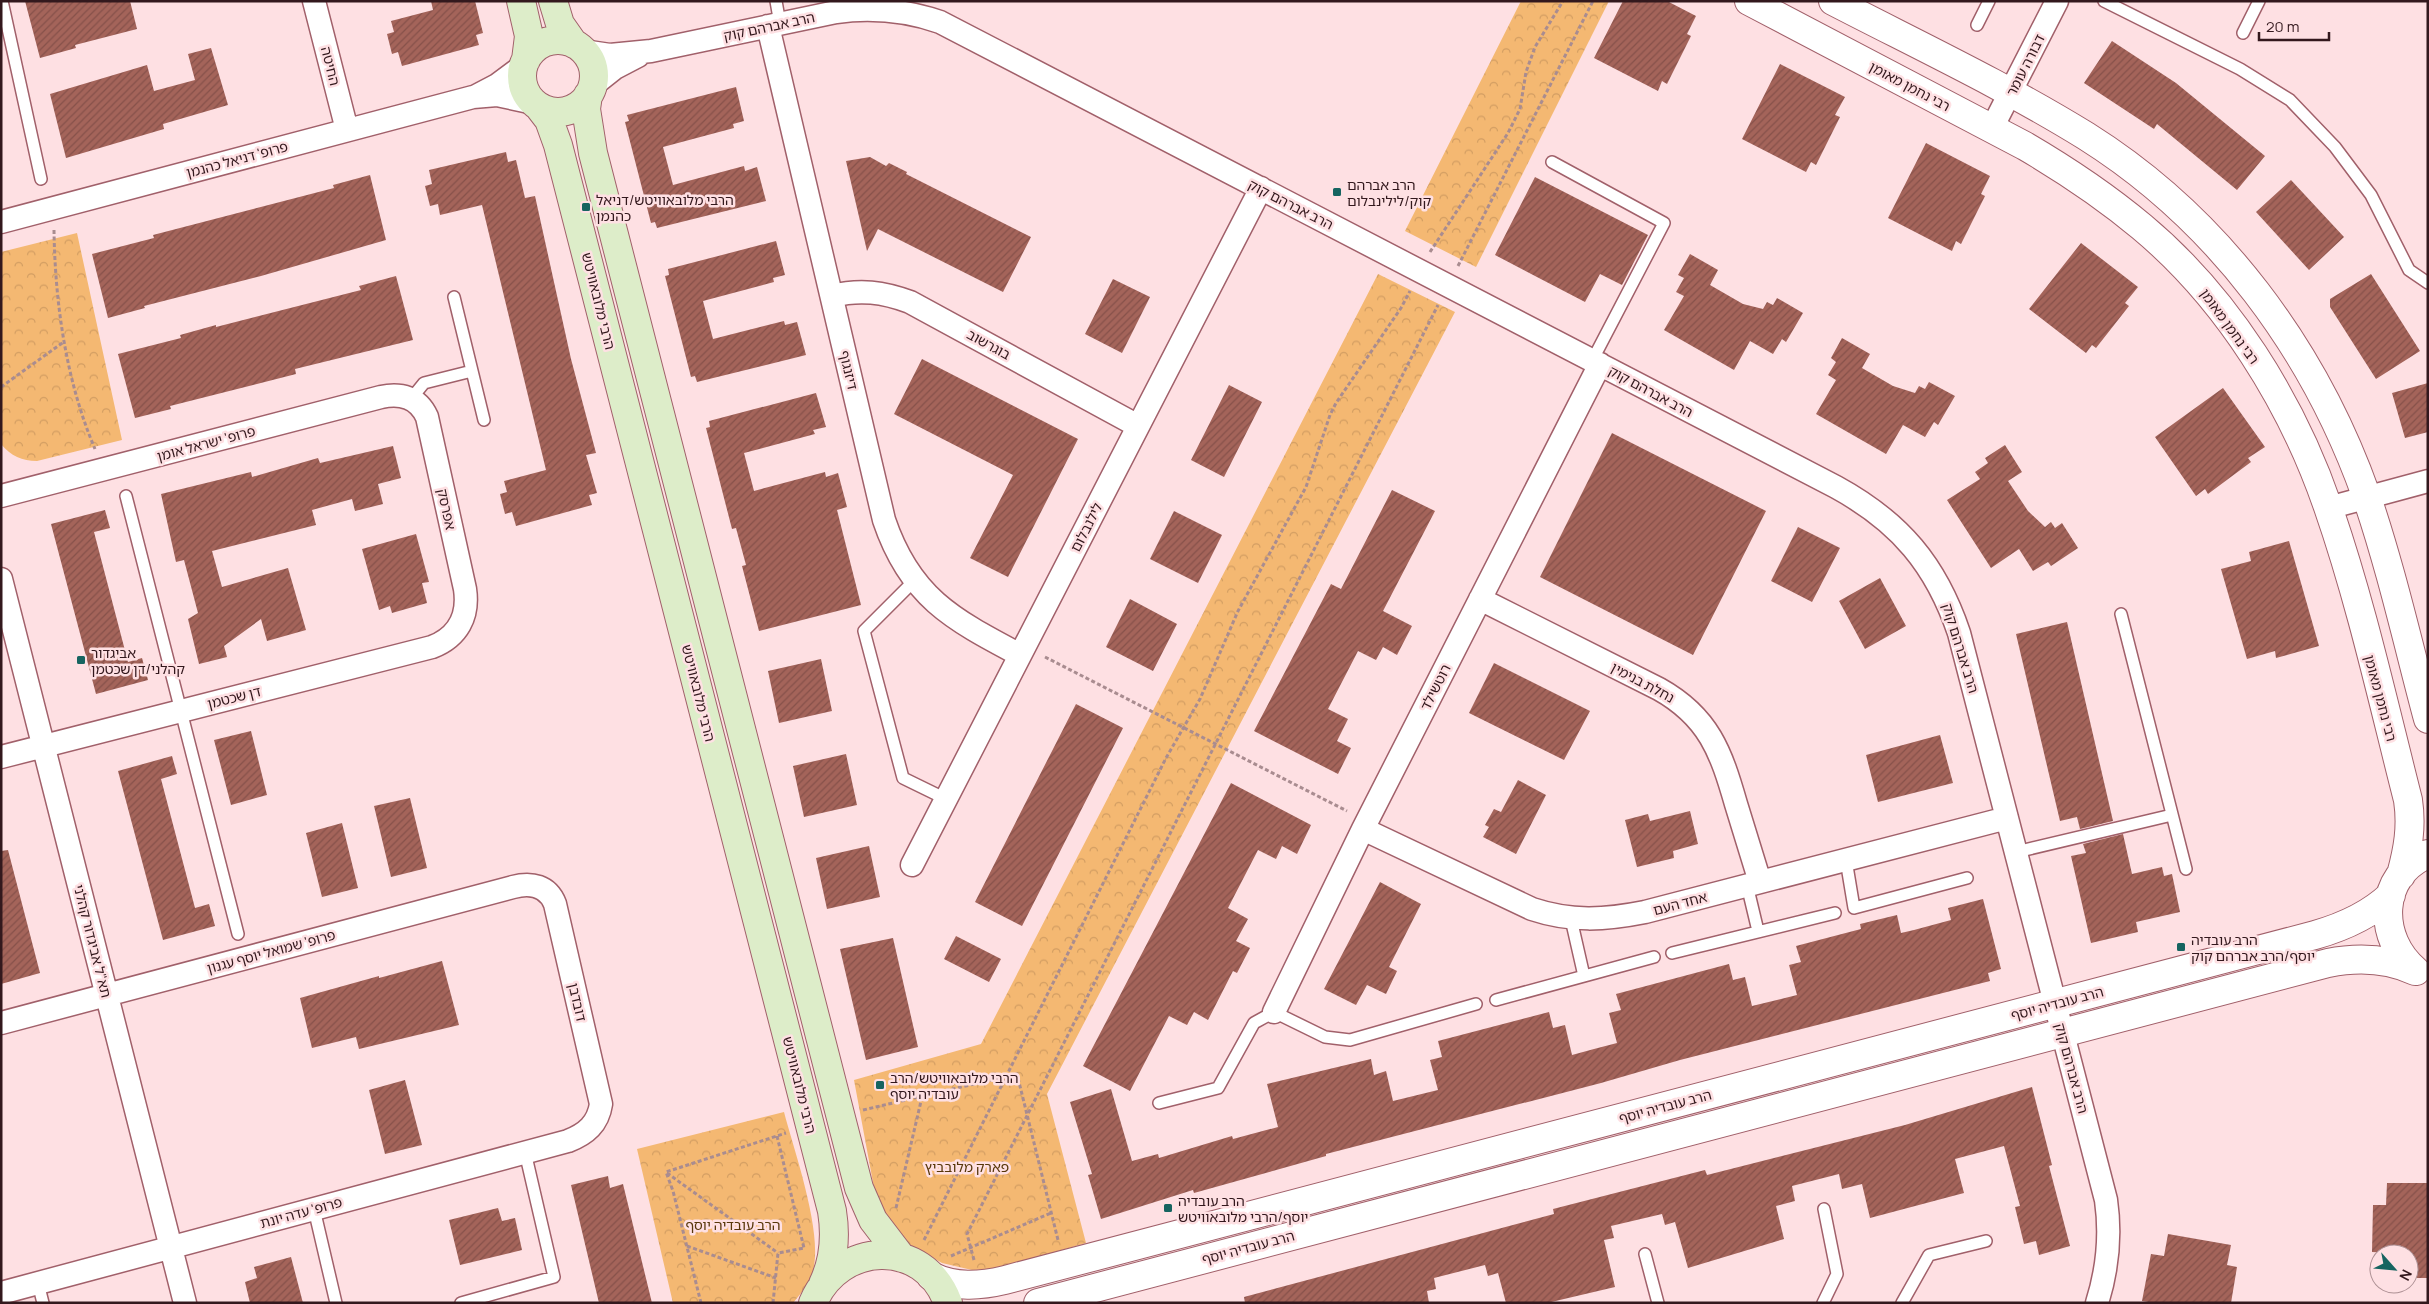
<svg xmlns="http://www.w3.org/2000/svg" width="2429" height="1304" font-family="Manrope,'Noto Sans Hebrew',sans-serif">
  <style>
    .forest { fill: url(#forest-crowns) }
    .building { fill: url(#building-hatch) }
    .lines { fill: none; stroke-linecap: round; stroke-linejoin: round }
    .service-casing { stroke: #a1606a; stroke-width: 14 }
    .minor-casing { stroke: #a1606a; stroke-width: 25 }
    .tertiary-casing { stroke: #a1606a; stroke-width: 30 }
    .secondary-casing { stroke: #a1606a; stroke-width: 30 }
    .path { stroke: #a98c90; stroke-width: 3; stroke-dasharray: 4 2.5; stroke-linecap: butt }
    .service { stroke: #fff; stroke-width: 11 }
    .minor { stroke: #fff; stroke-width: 22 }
    .tertiary { stroke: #fff; stroke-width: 28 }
    .secondary { stroke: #ddedc9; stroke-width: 28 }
    .poi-dot { fill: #166460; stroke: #fee0e3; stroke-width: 2 }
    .labels { text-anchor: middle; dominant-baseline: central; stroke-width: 5; stroke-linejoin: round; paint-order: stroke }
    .street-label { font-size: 14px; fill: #33181d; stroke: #fee0e3 }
    .poi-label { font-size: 14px; fill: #33181d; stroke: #fee0e3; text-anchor: start }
    .park-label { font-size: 14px; fill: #58370a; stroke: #fee0e3 }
  </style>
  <defs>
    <pattern id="forest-crowns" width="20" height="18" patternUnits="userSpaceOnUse" patternTransform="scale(1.25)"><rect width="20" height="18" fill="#f4b872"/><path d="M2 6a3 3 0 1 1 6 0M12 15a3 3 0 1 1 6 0" fill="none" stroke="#d29d62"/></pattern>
    <pattern id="building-hatch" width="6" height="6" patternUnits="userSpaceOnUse" patternTransform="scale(1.25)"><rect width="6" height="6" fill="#a4645a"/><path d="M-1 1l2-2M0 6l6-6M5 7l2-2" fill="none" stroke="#86514a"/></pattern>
  </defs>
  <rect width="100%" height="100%" fill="#fee0e3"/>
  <path class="forest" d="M 1521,1 L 1609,1 L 1476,267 L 1405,231 Z
    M 77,233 L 122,440 L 37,461 C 22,461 11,456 1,444 L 1,252 Z
    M 1378,274 L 1455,312 L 1047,1094 L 1086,1243 L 996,1269 L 972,1270 L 942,1263 L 907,1243 L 877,1204 L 854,1080 L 981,1044 Z
    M 784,1112 C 794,1151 825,1237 812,1274 C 809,1283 800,1295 793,1303 L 673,1303 L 637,1149 Z"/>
  <path class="building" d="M 25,1 L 130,1 L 137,29 L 75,45 L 76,48 L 40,58 Z
    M 431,1 L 475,1 L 483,33 L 476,35 L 479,45 L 402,66 L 398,52 L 392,54 L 387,34 L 394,32 L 391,21 L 433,10 Z
    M 1623,1 L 1667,1 L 1696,16 L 1687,34 L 1691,36 L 1667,84 L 1662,81 L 1658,91 L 1594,58 Z
    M 2112,41 L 2176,83 L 2265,156 L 2237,190 L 2157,124 L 2154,129 L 2084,83 Z
    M 211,48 L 228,105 L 163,124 L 164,129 L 66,158 L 50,94 L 147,65 L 154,91 L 195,80 L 188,54 Z
    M 1780,64 L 1845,97 L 1835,115 L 1840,117 L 1816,165 L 1811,162 L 1806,172 L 1742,139 Z
    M 736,87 L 744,121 L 733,124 L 734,128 L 663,147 L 673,185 L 744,166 L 745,171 L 757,167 L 766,201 L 657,228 L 655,222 L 651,223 L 625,122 L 629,121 L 627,115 Z
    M 1926,143 L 1990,176 L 1981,194 L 1985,196 L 1961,244 L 1956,241 L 1952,251 L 1888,218 Z
    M 506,152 L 508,162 L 516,160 L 525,198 L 535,196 L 571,359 L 596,453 L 586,455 L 597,493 L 589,495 L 592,505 L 516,526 L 512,512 L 505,514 L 500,494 L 507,492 L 504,481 L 546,470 L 482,205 L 440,215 L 438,204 L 430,206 L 425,186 L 432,184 L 429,170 Z
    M 870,157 L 886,166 L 889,163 L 907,172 L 906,174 L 1031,237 L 1003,292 L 878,229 L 867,251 L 846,161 Z
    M 370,175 L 386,240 L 261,276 L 144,306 L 145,308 L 108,318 L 92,254 L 154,238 L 153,235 L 334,188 L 333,185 Z
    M 1535,177 L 1648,235 L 1622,285 L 1600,274 L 1585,302 L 1495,255 Z
    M 2291,180 L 2344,237 L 2309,270 L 2256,212 Z
    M 776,241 L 785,275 L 773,278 L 774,282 L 703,301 L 713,339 L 784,321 L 785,325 L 797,322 L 806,355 L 697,382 L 695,376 L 691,377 L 665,276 L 669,275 L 668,269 Z
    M 2081,243 L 2138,287 L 2125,303 L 2129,306 L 2096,348 L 2092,345 L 2086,353 L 2029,309 Z
    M 1690,254 L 1718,270 L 1710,285 L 1743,304 L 1763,309 L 1767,302 L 1773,305 L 1777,298 L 1803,313 L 1786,342 L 1782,339 L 1773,354 L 1750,341 L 1734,370 L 1664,330 L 1684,296 L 1676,292 L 1684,278 L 1678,275 Z
    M 2371,274 L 2420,351 L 2376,379 L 2330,307 L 2330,299 Z
    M 396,276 L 413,340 L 295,369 L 296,374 L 170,406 L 171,409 L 135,418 L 118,354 L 181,338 L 180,335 L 216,325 L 216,327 L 361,290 L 359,286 Z
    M 1113,279 L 1150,297 L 1122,353 L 1085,334 Z
    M 1842,338 L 1870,354 L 1862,368 L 1893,386 L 1915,393 L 1919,386 L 1925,389 L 1929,382 L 1955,396 L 1938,425 L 1934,422 L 1925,437 L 1903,425 L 1886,454 L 1816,414 L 1836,380 L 1828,375 L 1836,362 L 1831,358 Z
    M 922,359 L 1078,439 L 1008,577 L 970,558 L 1013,475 L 894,414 Z
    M 2428,383 L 2428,432 L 2405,438 L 2392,393 Z
    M 1229,385 L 1262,402 L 1224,477 L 1191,460 Z
    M 2223,388 L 2265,447 L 2248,458 L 2251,462 L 2208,494 L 2205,489 L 2196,496 L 2155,437 Z
    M 816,393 L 826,427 L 813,430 L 815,434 L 744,453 L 754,491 L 825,472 L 826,477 L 838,473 L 847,507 L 837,510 L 861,605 L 759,631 L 742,566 L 746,565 L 736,528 L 732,529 L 706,428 L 710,427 L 709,421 Z
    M 1612,433 L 1766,511 L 1693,655 L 1540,577 Z
    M 2005,445 L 2022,472 L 2008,481 L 2028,511 L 2045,527 L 2051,522 L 2055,528 L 2062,523 L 2078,548 L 2051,566 L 2048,562 L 2033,571 L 2019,549 L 1991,568 L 1947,500 L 1980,479 L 1975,472 L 1988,463 L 1985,458 Z
    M 393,446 L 401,478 L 378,484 L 383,504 L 355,511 L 352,499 L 312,510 L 316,525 L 212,551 L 222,587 L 288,568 L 306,630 L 267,641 L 261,619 L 224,646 L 227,657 L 199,664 L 188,619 L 198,613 L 184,560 L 176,562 L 161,494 L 251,472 L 252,477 L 318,458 L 320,463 Z
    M 1392,490 L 1435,511 L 1383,611 L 1412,626 L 1397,655 L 1383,647 L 1376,660 L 1358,651 L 1328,709 L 1348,719 L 1337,741 L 1351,748 L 1338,774 L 1254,731 L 1331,584 L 1341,589 Z
    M 105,510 L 110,528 L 94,532 L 128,662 L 142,658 L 148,680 L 96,694 L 51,524 Z
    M 1174,511 L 1222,535 L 1198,583 L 1150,559 Z
    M 1798,527 L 1840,548 L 1812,602 L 1771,581 Z
    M 416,534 L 429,582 L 422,583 L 427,603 L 392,613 L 390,606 L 379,610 L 362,549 Z
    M 2289,541 L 2319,646 L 2276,658 L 2275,651 L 2247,659 L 2221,569 L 2251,561 L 2249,552 Z
    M 1880,578 L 1906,626 L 1865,649 L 1839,601 Z
    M 1130,599 L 1177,624 L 1153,671 L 1106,647 Z
    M 2067,622 L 2113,821 L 2080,829 L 2077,817 L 2060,821 L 2016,634 Z
    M 821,659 L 832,711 L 779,723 L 768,671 Z
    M 1494,663 L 1590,711 L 1564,760 L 1469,713 Z
    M 1076,704 L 1123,728 L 1022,926 L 975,902 Z
    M 251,731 L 267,795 L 231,805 L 214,740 Z
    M 1940,735 L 1953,783 L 1878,802 L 1866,755 Z
    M 846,754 L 857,805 L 804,817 L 793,766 Z
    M 172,756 L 177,774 L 161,779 L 195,908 L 209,904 L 215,926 L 163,940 L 118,771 Z
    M 1518,780 L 1546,795 L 1516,854 L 1483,837 L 1489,827 L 1485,825 L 1494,809 L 1501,812 Z
    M 1231,783 L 1311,825 L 1297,854 L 1282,846 L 1276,859 L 1258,850 L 1228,908 L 1248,919 L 1236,941 L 1250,948 L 1237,973 L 1233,971 L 1208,1020 L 1194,1012 L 1187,1025 L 1169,1016 L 1130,1091 L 1083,1066 Z
    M 410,798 L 427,868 L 391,877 L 374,806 Z
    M 1690,811 L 1698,844 L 1673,851 L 1674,858 L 1637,867 L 1625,820 L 1648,814 L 1650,821 Z
    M 342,823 L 358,888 L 322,897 L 306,833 Z
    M 2123,834 L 2132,874 L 2162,867 L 2164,876 L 2172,874 L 2180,912 L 2136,922 L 2138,932 L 2091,943 L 2071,856 L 2086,853 L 2083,844 Z
    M 869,846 L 880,897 L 827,909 L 816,858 Z
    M 8,850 L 40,973 L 1,984 L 1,851 Z
    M 1380,882 L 1421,904 L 1389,967 L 1397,971 L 1386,994 L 1367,985 L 1356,1005 L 1324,989 Z
    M 1983,899 L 2001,969 L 1988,973 L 1990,981 L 1680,1060 L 1601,1083 L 1326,1154 L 1326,1156 L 1194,1193 L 1193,1190 L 1101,1219 L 1088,1175 L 1092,1174 L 1070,1102 L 1111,1089 L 1132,1161 L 1158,1154 L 1159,1158 L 1232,1136 L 1233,1139 L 1278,1127 L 1267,1084 L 1371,1059 L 1374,1075 L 1386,1071 L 1393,1101 L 1438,1090 L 1430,1060 L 1442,1057 L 1438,1041 L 1549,1012 L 1553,1028 L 1565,1025 L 1572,1055 L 1594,1049 L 1617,1043 L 1609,1013 L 1621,1010 L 1616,994 L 1729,964 L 1733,980 L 1745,977 L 1752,1006 L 1797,995 L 1789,965 L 1801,962 L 1796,946 L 1861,929 L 1860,924 L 1897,915 L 1901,933 L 1914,930 L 1951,920 L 1948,908 Z
    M 956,936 L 1001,959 L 989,982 L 944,959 Z
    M 893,938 L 918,1047 L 866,1060 L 840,949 Z
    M 442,961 L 459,1025 L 359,1049 L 356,1037 L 312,1048 L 300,998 L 379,976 L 379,978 Z
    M 405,1080 L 422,1145 L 385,1154 L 369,1090 Z
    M 2032,1087 L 2052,1165 L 2049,1166 L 2070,1246 L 2039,1255 L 2036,1241 L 2024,1244 L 2015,1207 L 2020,1206 L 2004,1146 L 1955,1159 L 1964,1193 L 1870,1218 L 1862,1184 L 1842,1189 L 1839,1174 L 1792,1186 L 1795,1201 L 1776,1206 L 1784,1239 L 1688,1268 L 1675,1222 L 1665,1225 L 1662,1214 L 1611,1226 L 1614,1238 L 1604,1240 L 1615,1287 L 1547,1303 L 1506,1303 L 1498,1273 L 1488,1276 L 1485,1265 L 1434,1278 L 1436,1289 L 1427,1291 L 1429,1303 L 1245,1303 L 1244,1297 L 1554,1214 L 1553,1209 L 1705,1170 L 1707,1175 L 1905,1125 Z
    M 608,1176 L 610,1188 L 623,1184 L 652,1303 L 599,1303 L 571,1185 Z
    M 2387,1183 L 2428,1183 L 2428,1278 L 2409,1278 L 2409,1254 L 2372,1252 L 2373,1205 L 2386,1205 Z
    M 498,1208 L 502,1221 L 515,1218 L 522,1250 L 460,1265 L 449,1220 Z
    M 2168,1234 L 2231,1245 L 2227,1265 L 2237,1267 L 2231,1303 L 2155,1303 L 2142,1301 L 2151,1254 L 2164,1256 Z
    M 291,1257 L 303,1303 L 250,1303 L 245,1282 L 257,1278 L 254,1267 Z"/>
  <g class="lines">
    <g class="service-casing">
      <path id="service" d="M 2,1 L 41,179
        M 776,1 L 780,24
        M 2104,1 L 2240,69 L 2290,100 L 2335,147 L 2371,195 L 2409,270 L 2428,283
        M 1977,25 L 1989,1
        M 2243,33 L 2259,1
        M 1552,162 L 1664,223 L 1592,361
        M 454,297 L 484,420
        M 411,399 L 424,383 L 472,371
        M 126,496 L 238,934
        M 914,581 L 864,631 L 903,778 L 946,799
        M 2121,614 L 2186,869
        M 2016,852 L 2172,815
        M 1846,860 L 1854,908 L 1967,878
        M 1747,885 L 1758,931
        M 1571,919 L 1584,976
        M 1672,953 L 1835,913
        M 1496,1000 L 1654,957
        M 1159,1103 L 1218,1088 L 1254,1023 L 1274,1012 L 1325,1037 L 1350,1040 L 1476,1004
        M 314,1209 L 336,1303
        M 1645,1254 L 1658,1303
        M 38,1283 L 43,1303
        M 461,1303 L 554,1277 L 525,1152
        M 1823,1303 L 1837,1274 L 1824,1209
        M 1902,1303 L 1929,1255 L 1986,1241"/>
    </g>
    <g class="minor-casing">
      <path id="minor" d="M 314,1 L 347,130
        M 768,26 L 884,520 C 910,597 952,619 1020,655
        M 583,51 L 610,55 L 651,51 L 836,12 C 873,7 905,10 940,22 L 1836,487 C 1900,522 1936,565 1959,633 L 2106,1200 C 2111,1235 2108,1268 2097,1303
        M 591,87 L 615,68 L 638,56
        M 476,96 L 497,85 L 524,65
        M 1992,128 L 2057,1
        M 1,222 L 473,97 L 497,95 L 534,103
        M 832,296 C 860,289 883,292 910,302 L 1138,426
        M 1,496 L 381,397 C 401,393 418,397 427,417 L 465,589 C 469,616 458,637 432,647 L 1,757
        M 2328,508 L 2428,481
        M 1,579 L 185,1303
        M 1480,599 L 1659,689 C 1709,717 1721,752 1736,804 C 1744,830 1752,856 1760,882
        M 1363,829 L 1532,909 C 1571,922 1605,920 1645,912 L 2007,818
        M 912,865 L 1261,188
        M 1274,1012 L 1363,829 L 1600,364
        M 1,1023 L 513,887 C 532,882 548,886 555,904 L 601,1104 C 598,1124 586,1134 568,1141 L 1,1293"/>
    </g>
    <g class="tertiary-casing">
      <path id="tertiary" d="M 1749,1 L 2025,146 C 2066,170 2105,196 2142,227 C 2227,298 2292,402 2328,507 C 2361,602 2383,702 2408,800 C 2412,827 2408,849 2401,875
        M 1833,1 C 1918,45 2005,86 2086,136 C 2218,219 2314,349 2366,495 C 2391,568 2408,644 2428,719
        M 2416,971 C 2377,939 2377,875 2428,854
        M 931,1276 C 955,1288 980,1286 1005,1280 L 2315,935 C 2343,927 2369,916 2391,895
        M 1038,1303 L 2328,963 C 2358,957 2387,958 2415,971"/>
    </g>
    <g class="secondary-casing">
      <path id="secondary" d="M 521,1 L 529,36 L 526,60
        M 553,1 L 560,24 L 574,44
        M522 76a36 36 0 1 1 72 0a36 36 0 1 1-72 0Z
        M 588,95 L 586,109 L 593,153 L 859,1188 L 873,1220 L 902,1258
        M 539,107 L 549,120 L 558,145 L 832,1211 C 836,1236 834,1261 823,1284
        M 813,1303 C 839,1241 924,1237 948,1303"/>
    </g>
    <path class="path" d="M 54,230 C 55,303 66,381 95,449
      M 1430,252 L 1508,133 L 1520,109 L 1526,72 L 1535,47 L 1563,1
      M 1458,266 L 1593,1
      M 1,387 L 65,341
      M 1045,657 L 1347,811
      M 863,1110 L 1017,1074 L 1058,1240
      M 777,1136 L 804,1248
      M 667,1173 L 778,1253
      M 896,1208 L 922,1097
      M 924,1240 L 1166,758 L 1200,699 L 1238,611 L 1306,487 L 1330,415 L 1336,403 L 1401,308 L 1410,291
      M 687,1246 L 776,1278
      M 951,1256 L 1051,1213
      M 974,1260 L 967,1234 L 1438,305
      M 701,1303 L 673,1191 L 666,1172 L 786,1133
      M 773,1303 L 778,1253 L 804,1248"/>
    <use href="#service" class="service"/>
    <use href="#minor" class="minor"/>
    <use href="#tertiary" class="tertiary"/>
    <use href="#secondary" class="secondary"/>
  </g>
  <g class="poi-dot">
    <rect x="1332" y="187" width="10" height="10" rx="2.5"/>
    <rect x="581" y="202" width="10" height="10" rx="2.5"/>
    <rect x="76" y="655" width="10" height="10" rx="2.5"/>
    <rect x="2176" y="942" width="10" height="10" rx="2.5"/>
    <rect x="875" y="1080" width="10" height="10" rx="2.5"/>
    <rect x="1163" y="1203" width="10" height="10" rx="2.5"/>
  </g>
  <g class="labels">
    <g class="street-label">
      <text transform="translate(769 26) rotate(-12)">הרב אברהם קוק</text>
      <text transform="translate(2025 65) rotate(-63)">דבורה עומר</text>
      <text transform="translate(331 66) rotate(76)">החיטה</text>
      <text transform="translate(1910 86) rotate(28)">רבי נחמן מאומן</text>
      <text transform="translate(237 159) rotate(-15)">פרופ' דניאל כהנמן</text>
      <text transform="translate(1291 204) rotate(27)">הרב אברהם קוק</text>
      <text transform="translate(599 301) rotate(76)">הרבי מלובאוויטש</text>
      <text transform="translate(2230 326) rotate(54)">רבי נחמן מאומן</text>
      <text transform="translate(989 344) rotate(29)">בוגרשוב</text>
      <text transform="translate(849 370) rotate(77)">דיזנגוף</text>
      <text transform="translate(1651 391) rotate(28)">הרב אברהם קוק</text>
      <text transform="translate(206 443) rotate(-15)">פרופ' ישראל אומן</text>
      <text transform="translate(447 509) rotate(78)">אפרסק</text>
      <text transform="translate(1086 527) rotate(-63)">לילנבלום</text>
      <text transform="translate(1961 648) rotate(73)">הרב אברהם קוק</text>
      <text transform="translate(1643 682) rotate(28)">נחלת בנימין</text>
      <text transform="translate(1435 687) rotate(-63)">רוטשילד</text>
      <text transform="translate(699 693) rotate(76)">הרבי מלובאוויטש</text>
      <text transform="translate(234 697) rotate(-14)">דן שכטמן</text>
      <text transform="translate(2381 698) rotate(75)">רבי נחמן מאומן</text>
      <text transform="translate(1680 903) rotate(-15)">אחד העם</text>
      <text transform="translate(93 941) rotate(76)">תא"ל אביגדור קהלני</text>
      <text transform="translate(271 951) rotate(-15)">פרופ' שמואל יוסף עגנון</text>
      <text transform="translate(578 1002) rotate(77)">דובדבן</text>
      <text transform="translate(2057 1003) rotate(-15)">הרב עובדיה יוסף</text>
      <text transform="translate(2072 1068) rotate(75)">הרב אברהם קוק</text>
      <text transform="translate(800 1085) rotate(76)">הרבי מלובאוויטש</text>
      <text transform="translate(1665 1106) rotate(-15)">הרב עובדיה יוסף</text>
      <text transform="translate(301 1212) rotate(-15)">פרופ' עדה יונת</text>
      <text transform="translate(1248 1247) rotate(-15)">הרב עובדיה יוסף</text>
    </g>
    <g class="poi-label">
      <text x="1347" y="184">הרב אברהם<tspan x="1347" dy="16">קוק/לילינבלום</tspan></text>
      <text x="596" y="199">הרבי מלובאוויטש/דניאל<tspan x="596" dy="16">כהנמן</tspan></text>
      <text x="91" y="652">אביגדור<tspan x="91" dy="16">קהלני/דן שכטמן</tspan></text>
      <text x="2191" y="939">הרב עובדיה<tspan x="2191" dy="16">יוסף/הרב אברהם קוק</tspan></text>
      <text x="890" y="1077">הרבי מלובאוויטש/הרב<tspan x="890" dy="16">עובדיה יוסף</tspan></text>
      <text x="1178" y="1200">הרב עובדיה<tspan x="1178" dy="16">יוסף/הרבי מלובאוויטש</tspan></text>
    </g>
    <g class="park-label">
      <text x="967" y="1166">פארק מלובביץ</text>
      <text x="733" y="1224">הרב עובדיה יוסף</text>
    </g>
  </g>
  <rect width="2429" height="1304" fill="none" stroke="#33181d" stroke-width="5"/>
  <g transform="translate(2394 1269) rotate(117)"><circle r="24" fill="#fee0e3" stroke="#ad9094"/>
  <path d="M0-4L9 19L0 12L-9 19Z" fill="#166460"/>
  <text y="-8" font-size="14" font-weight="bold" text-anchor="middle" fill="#33181d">N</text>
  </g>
  <path d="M2259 32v8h70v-8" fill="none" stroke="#33181d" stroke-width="2.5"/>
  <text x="2266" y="32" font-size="15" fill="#33181d" stroke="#fee0e3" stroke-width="4" paint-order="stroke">20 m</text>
</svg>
